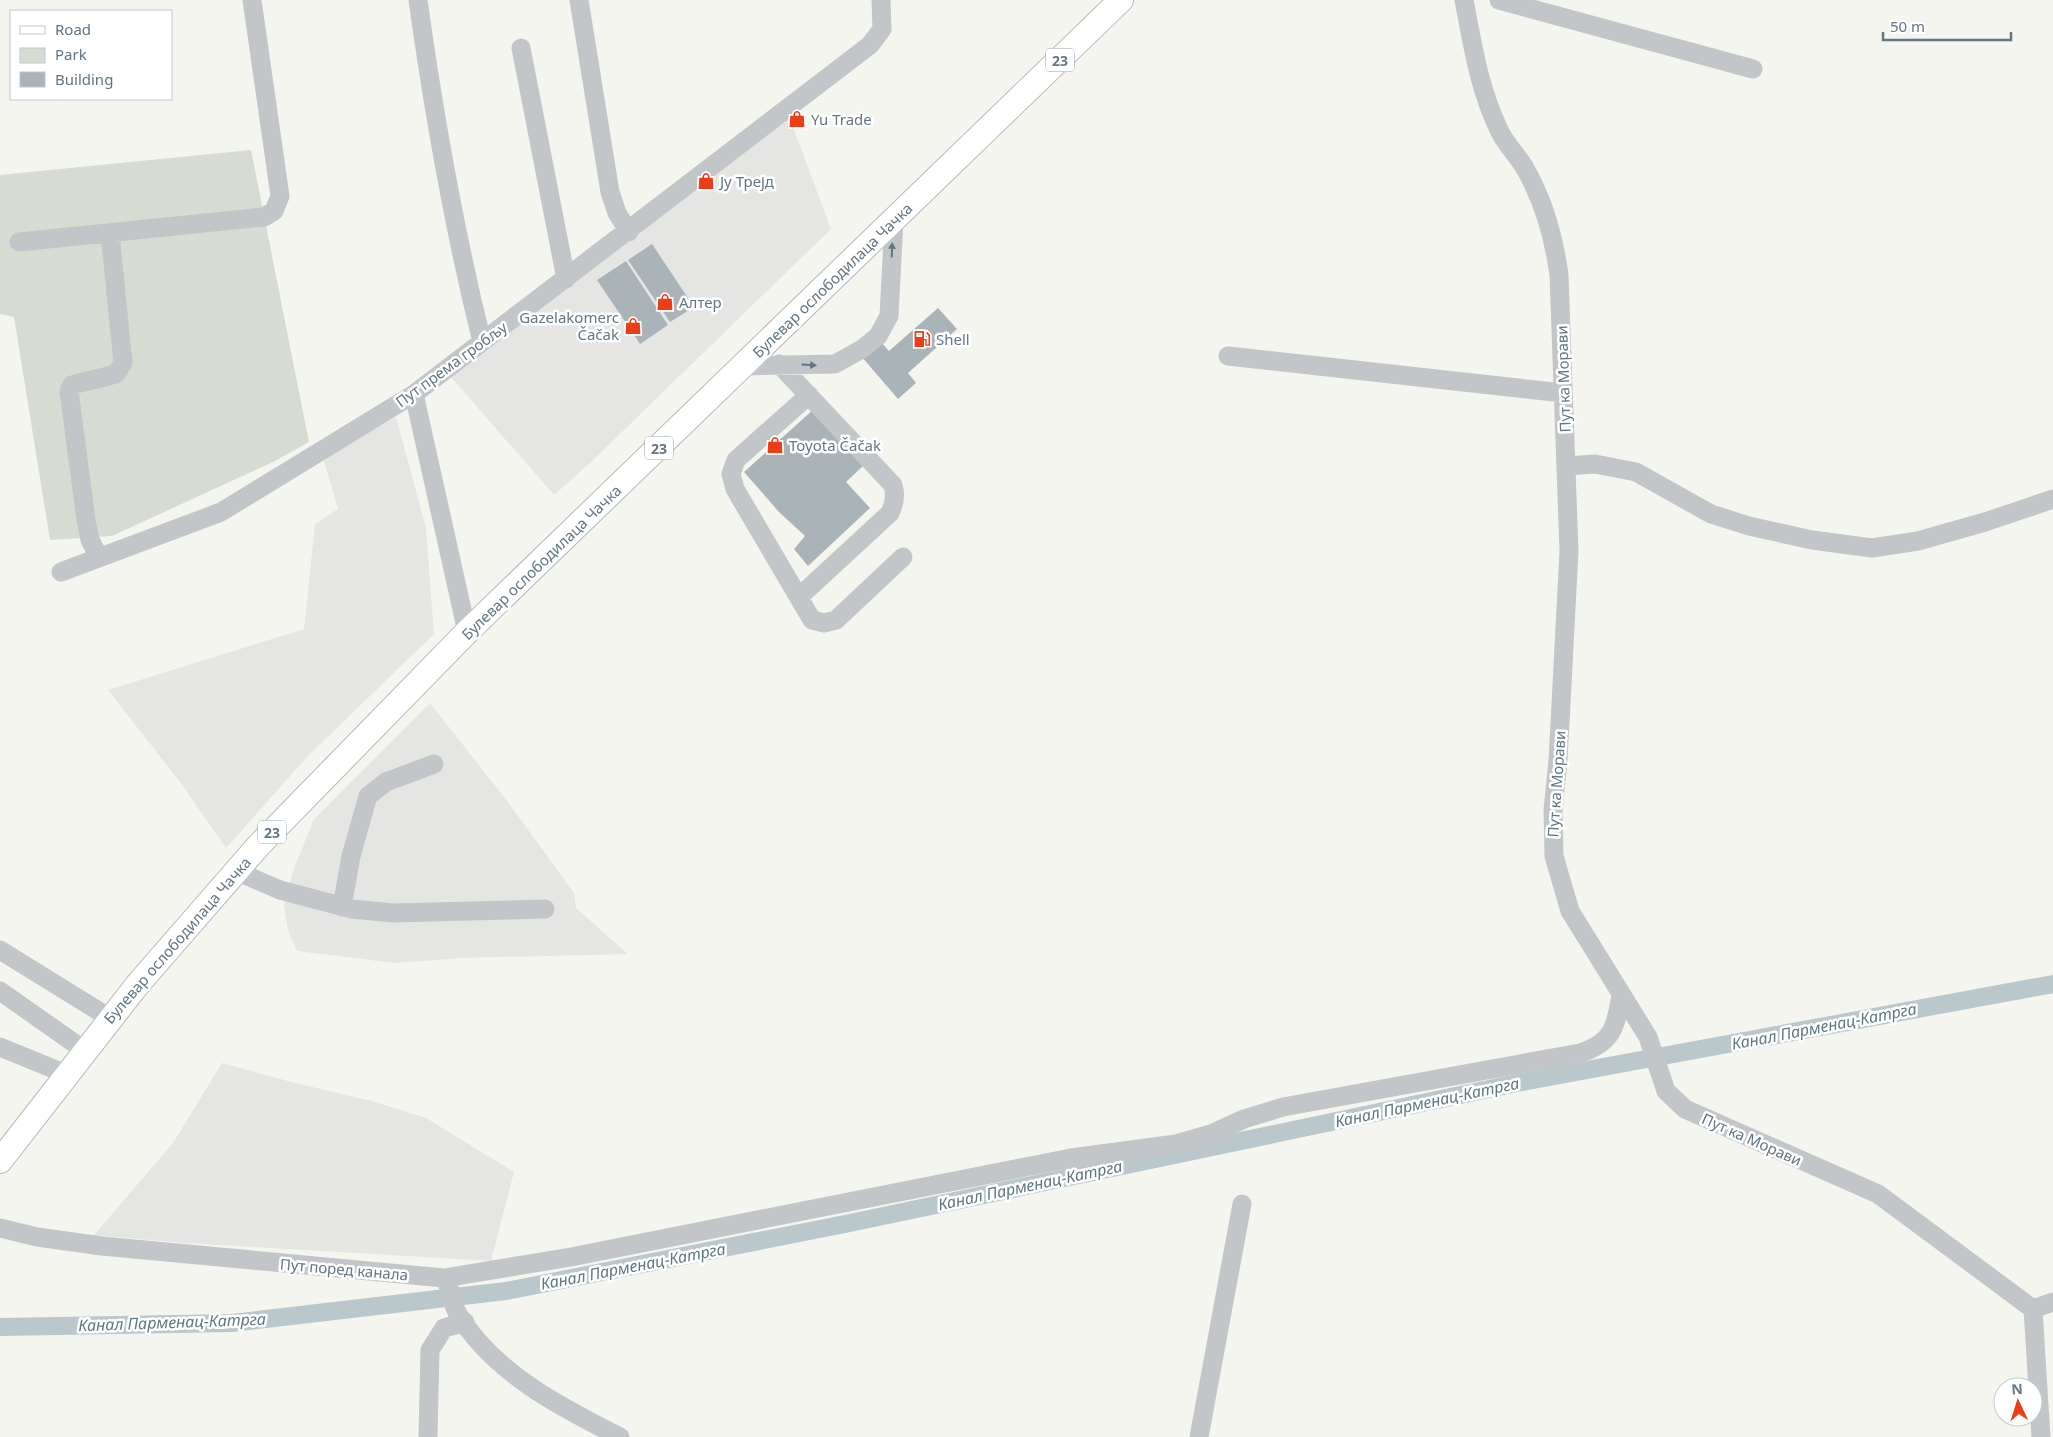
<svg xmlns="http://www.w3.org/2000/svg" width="2053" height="1437" font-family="'Noto Sans',sans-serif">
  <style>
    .built { fill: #e5e6e4 }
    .green { fill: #d6dcd1 }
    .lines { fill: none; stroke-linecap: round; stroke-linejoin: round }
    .canal { stroke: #bac8cc; stroke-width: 18 }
    .building { fill: #aab3b7 }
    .major-casing { stroke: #b3b8bb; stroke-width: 26 }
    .minor { stroke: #c2c6c9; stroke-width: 19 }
    .major { stroke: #fff; stroke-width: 24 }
    .oneway { fill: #627683 }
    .labels { text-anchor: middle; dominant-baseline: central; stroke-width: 5; stroke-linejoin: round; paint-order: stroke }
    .shield { fill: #fff; stroke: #919fa8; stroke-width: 1 }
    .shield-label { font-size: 14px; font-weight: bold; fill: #627683 }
    .poi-label { font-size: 15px; fill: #627683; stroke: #fff; text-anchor: start }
    .street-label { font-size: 15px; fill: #627683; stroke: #fff }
    .water-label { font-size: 16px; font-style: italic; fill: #5d7981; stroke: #fff }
  </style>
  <rect width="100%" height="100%" fill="#f5f5f0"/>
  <path class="built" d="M 787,111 L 831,229 L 590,463 L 554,495 L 450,376 Z
    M 396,417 L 426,528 L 434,634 L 306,758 L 226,848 L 180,782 L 108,690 L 304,629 L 315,524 L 338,509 L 323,458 Z
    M 430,703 L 508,802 L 574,893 L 576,908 L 628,954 L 463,958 L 394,963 L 297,951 L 288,931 L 284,905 L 293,871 L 314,819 Z
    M 222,1063 L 295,1083 L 372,1101 L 426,1118 L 514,1172 L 491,1261 L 185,1243 L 94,1235 L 173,1143 Z"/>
  <path class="green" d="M 251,150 L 309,442 L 275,461 L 112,536 L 50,540 L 14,317 L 0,314 L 0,175 Z"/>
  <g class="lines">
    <path class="canal" d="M 0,1327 L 232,1323 L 506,1291 L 845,1224 L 1522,1082 L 2053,984"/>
  </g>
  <path class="building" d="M 652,244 L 694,307 L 670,322 L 628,260 Z
    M 626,261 L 668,325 L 640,344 L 597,280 Z
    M 938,308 L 957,329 L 908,373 L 916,383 L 898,399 L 861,356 L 879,340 L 889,351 Z
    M 814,409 L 864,465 L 846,482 L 870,508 L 808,566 L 794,549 L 805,536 L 779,512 L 744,472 Z"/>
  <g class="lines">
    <g class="major-casing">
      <path id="major" d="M 0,1161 L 138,984 L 259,845 L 467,632 L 1121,0"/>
    </g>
    <path class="minor" d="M 418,0 C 434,115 454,229 482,342
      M 579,0 L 610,192 L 617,213 L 629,232
      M 1464,0 C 1473,47 1479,89 1500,132 C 1507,146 1519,157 1526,170 C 1545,204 1554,238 1559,275 L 1569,551 L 1558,761 L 1553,810 L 1554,856 L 1570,911 L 1648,1037 L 1666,1091 L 1685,1109 L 1878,1194 L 2033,1309 L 2041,1437
      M 1499,0 L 1753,69
      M 521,48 L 566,279
      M 19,242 L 264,217 L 274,211 L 280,196 L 252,0
      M 1228,356 L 1563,393
      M 779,364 L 893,485 C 896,495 895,503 890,513 L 799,597
      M 743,366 L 835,364 L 862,349 L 878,336 L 889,316 L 894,220
      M 414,394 L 467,632
      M 809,395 L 736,460 L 731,474 L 735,489 L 812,620 L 824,623 L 836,620 L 903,557
      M 1566,466 L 1595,464 L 1636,472 L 1711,514 L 1749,526 L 1812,540 L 1872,548 L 1918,541 L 1985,522 L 2053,499
      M 99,557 L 90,540 L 86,520 L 69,391 L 72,385 L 116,374 L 123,363 L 110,233
      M 61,572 L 221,512 L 414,394 L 870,45 L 882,29 L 881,0
      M 236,871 L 280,890 L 352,909 L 393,913 L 545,909
      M 342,907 L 351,856 L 368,796 L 386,782 L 434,764
      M 0,950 L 110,1018
      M 0,991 L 84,1050
      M 0,1047 L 66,1074
      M 0,1228 L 37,1237 L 102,1246 L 444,1278 C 452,1289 451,1303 458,1314 C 494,1373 560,1407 620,1437
      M 444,1278 L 571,1257 L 1071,1158 L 1176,1144 L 1211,1134 L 1244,1119 L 1283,1107 L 1580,1053 C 1613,1043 1616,1026 1621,995
      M 2033,1309 L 2053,1302
      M 428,1437 L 430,1350 L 444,1328 L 465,1322
      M 1199,1437 L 1242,1204"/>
    <use href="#major" class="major"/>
  </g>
  <defs><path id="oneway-solid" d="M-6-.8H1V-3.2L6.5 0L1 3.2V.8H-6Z" transform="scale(1.25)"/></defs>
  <g class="oneway">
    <use href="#oneway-solid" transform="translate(892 250) rotate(-88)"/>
    <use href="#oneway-solid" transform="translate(809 365) rotate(4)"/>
  </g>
  <defs>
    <g id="shop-bare" transform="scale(1.35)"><path d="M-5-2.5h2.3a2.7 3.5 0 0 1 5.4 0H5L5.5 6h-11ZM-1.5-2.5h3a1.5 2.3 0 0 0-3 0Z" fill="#ec3d19" stroke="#fff" stroke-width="2.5" paint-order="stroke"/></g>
    <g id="fuel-bare" transform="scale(1.35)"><path d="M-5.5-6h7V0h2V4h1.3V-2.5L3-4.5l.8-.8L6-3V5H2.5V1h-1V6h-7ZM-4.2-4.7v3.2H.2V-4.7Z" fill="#ec3d19" stroke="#fff" stroke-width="2.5" paint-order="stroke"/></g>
  </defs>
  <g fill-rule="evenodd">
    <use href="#shop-bare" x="797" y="119"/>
    <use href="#shop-bare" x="706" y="181"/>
    <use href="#shop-bare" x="665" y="302"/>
    <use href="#shop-bare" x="633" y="326"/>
    <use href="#fuel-bare" x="922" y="339"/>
    <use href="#shop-bare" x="775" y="445"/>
  </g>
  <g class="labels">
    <g class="shield">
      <rect x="1046" y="48.5" width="28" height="23" rx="4"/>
      <rect x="645" y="436.5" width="28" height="23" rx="4"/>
      <rect x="258" y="820.5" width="28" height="23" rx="4"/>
    </g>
    <g class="shield-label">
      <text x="1060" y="60">23</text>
      <text x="659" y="448">23</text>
      <text x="272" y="832">23</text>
    </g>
    <g class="poi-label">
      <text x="811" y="119">Yu Trade</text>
      <text x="720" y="181">Ју Трејд</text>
      <text x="679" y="302">Алтер</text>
      <text x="619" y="317" text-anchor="end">Gazelakomerc<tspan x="619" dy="17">Čačak</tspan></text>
      <text x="936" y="339">Shell</text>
      <text x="789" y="445">Toyota Čačak</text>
    </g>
    <g class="street-label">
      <text transform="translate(832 280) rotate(-44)">Булевар ослободилаца Чачка</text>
      <text transform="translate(451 364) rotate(-36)">Пут према гробљу</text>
      <text transform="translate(1563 379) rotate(-92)">Пут ка Морави</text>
      <text transform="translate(541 562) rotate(-44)">Булевар ослободилаца Чачка</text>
      <text transform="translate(1556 784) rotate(-86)">Пут ка Морави</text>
      <text transform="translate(177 940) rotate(-49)">Булевар ослободилаца Чачка</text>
      <text transform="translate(1752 1139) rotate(24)">Пут ка Морави</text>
      <text transform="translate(344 1269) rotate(5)">Пут поред канала</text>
    </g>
    <g class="water-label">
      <text transform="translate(1824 1026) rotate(-11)">Канал Парменац-Катрга</text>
      <text transform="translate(1427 1102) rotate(-12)">Канал Парменац-Катрга</text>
      <text transform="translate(1030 1185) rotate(-12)">Канал Парменац-Катрга</text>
      <text transform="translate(633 1266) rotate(-11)">Канал Парменац-Катрга</text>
      <text transform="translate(172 1322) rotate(-2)">Канал Парменац-Катрга</text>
    </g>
  </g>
  <rect x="10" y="10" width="162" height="90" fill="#ffffff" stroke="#c0c8cd"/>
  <rect x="20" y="26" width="25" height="8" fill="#ffffff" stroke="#c0c8cd"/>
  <text x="55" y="35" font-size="15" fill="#627683">Road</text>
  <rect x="20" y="48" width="25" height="15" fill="#d6dcd1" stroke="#c0c8cd"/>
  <text x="55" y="60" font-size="15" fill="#627683">Park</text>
  <rect x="20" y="72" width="25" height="15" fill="#aab3b7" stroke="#c0c8cd"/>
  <text x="55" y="85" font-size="15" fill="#627683">Building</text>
  <g transform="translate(2018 1402) rotate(356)"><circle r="24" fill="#ffffff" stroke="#c0c8cd"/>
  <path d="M0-4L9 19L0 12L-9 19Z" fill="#ec3d19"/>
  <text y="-8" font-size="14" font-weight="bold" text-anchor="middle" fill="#627683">N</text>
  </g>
  <path d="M1883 32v8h128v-8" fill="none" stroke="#627683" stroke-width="2.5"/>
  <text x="1890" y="32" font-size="15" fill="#627683" stroke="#ffffff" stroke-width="4" paint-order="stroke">50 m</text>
</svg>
